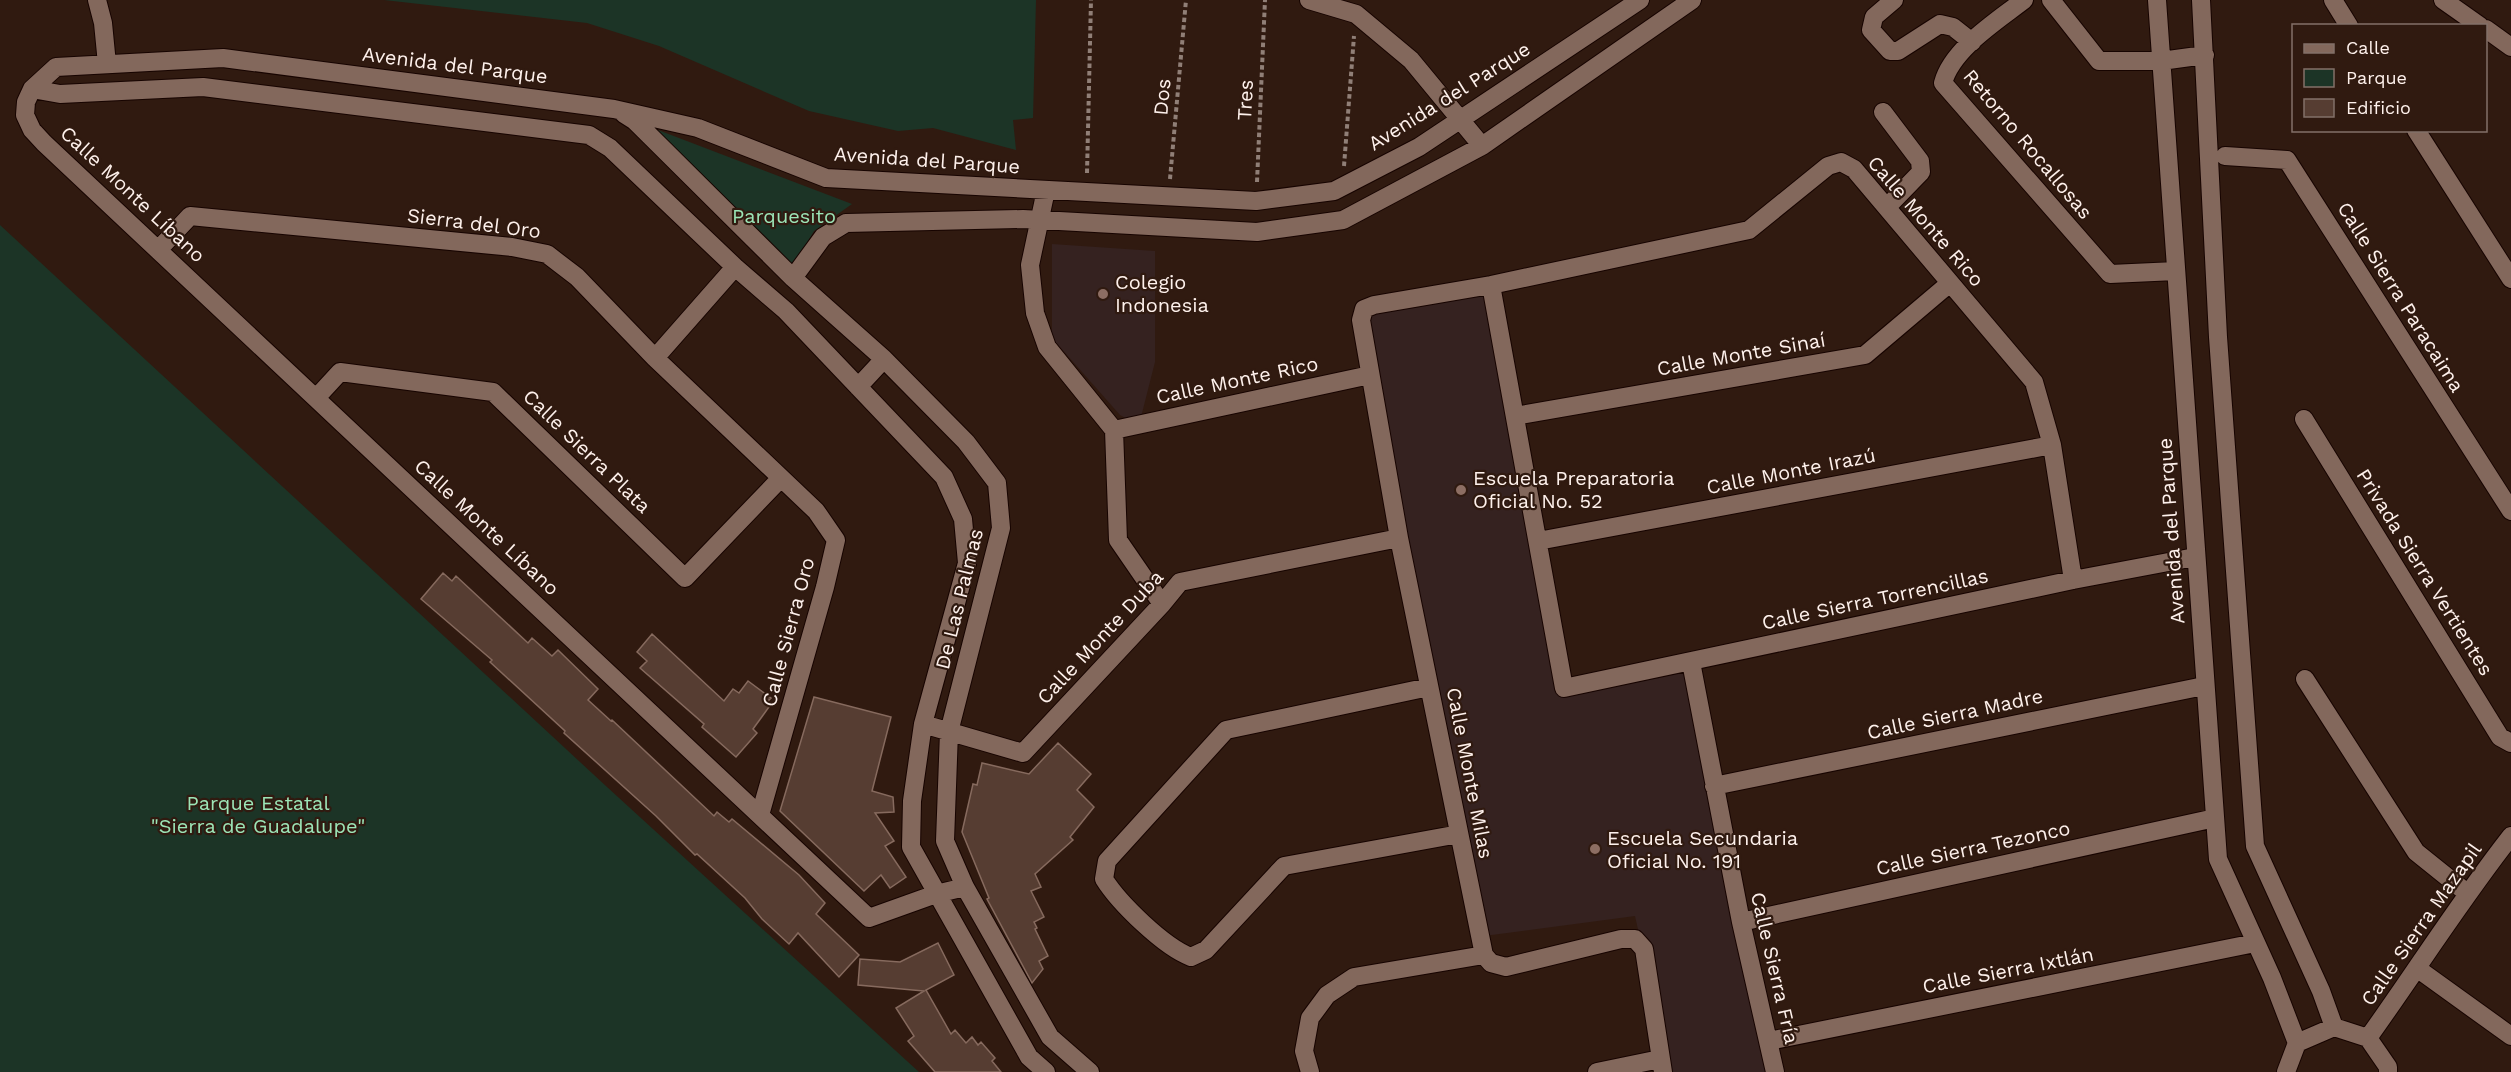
<svg xmlns="http://www.w3.org/2000/svg" width="2511" height="1072" font-family="'Work Sans',sans-serif">
  <style>
    .education { fill: #352220 }
    .green { fill: #1c3426 }
    .building { fill: #563d32; stroke: #866a5e; stroke-width: 1.5 }
    .lines { fill: none; stroke-linecap: round; stroke-linejoin: round }
    .minor-casing { stroke: #170400; stroke-width: 20 }
    .path { stroke: #907f77; stroke-width: 4; stroke-dasharray: 4.5 3; stroke-linecap: butt }
    .minor { stroke: #83685c; stroke-width: 18 }
    .education-dot { fill: #8d6e63; stroke: #301a10; stroke-width: 2 }
    .labels { text-anchor: middle; dominant-baseline: central; stroke-width: 4.5; stroke-linejoin: round; paint-order: stroke }
    .street-label { font-size: 20px; fill: #fef1ec; stroke: #301a10 }
    .park-label { font-size: 20px; fill: #9ce5b7; stroke: #301a10 }
    .poi-label { font-size: 20px; fill: #fef1ec; stroke: #301a10; text-anchor: start }
  </style>
  <rect width="100%" height="100%" fill="#301a10"/>
  <path class="education" d="M 1052,244 L 1155,251 L 1155,362 L 1139,425 L 1120,415 L 1052,338 Z
    M 1488,289 L 1560,694 L 1687,667 L 1771,1072 L 1670,1072 L 1635,916 L 1484,936 L 1365,313 Z"/>
  <path class="green" d="M 384,0 L 1036,0 L 1033,118 L 1013,120 L 1016,150 L 933,128 L 898,131 L 809,111 L 659,46 L 587,23 Z
    M 645,125 L 852,204 L 814,231 L 790,272 Z
    M 0,225 L 607,787 L 919,1072 L 0,1072 Z"/>
  <path class="building" d="M 443,573 L 452,581 L 456,576 L 528,643 L 532,638 L 552,656 L 558,650 L 598,689 L 588,700 L 611,721 L 612,720 L 714,816 L 717,812 L 729,822 L 732,819 L 799,875 L 825,903 L 816,914 L 859,955 L 839,977 L 798,933 L 789,944 L 762,919 L 745,898 L 697,854 L 695,855 L 656,816 L 564,733 L 565,731 L 490,662 L 492,660 L 421,599 Z
    M 652,634 L 724,701 L 733,689 L 739,693 L 748,681 L 771,698 L 765,704 L 769,707 L 753,729 L 757,733 L 736,757 L 702,727 L 704,724 L 640,668 L 647,661 L 637,652 Z
    M 814,697 L 891,717 L 872,791 L 893,797 L 894,812 L 875,813 L 894,841 L 885,846 L 906,877 L 890,888 L 881,875 L 864,891 L 780,811 Z
    M 1058,743 L 1091,774 L 1077,790 L 1094,807 L 1070,837 L 1073,840 L 1035,874 L 1041,887 L 1031,891 L 1044,917 L 1034,922 L 1037,928 L 1035,929 L 1048,956 L 1039,961 L 1043,969 L 1032,983 L 987,899 L 989,898 L 962,832 L 973,784 L 977,785 L 982,763 L 1029,774 Z
    M 938,943 L 954,975 L 926,990 L 951,1034 L 955,1030 L 966,1043 L 972,1037 L 978,1045 L 981,1042 L 995,1058 L 992,1061 L 1001,1072 L 935,1072 L 908,1041 L 914,1036 L 896,1008 L 924,991 L 858,985 L 860,959 L 900,962 Z"/>
  <g class="lines">
    <g class="minor-casing">
      <path id="minor" d="M 97,0 L 103,23 L 107,64
        M 1309,0 L 1356,14 L 1411,60 L 1482,146
        M 1894,0 L 1874,17 L 1871,30 L 1890,51 L 1898,51 L 1940,24 L 1953,27 L 1972,42
        M 2024,0 C 1997,21 1952,49 1943,83 L 2110,274 L 2176,271
        M 2051,0 L 2099,61 L 2161,61 L 2205,55
        M 2157,0 L 2218,859 L 2272,978 L 2297,1043
        M 2201,0 L 2218,337 L 2255,846 L 2321,991 L 2334,1027
        M 2333,0 L 2349,26
        M 2443,0 L 2480,26
        M 2486,29 L 2511,47
        M 32,89 L 60,94 L 203,87 L 589,135 L 610,148 L 735,267 L 786,311 L 944,477 L 963,519 L 967,563 L 923,724 L 912,801 L 911,847 L 1029,1057 L 1046,1072
        M 1883,112 L 1920,161 L 1921,172 L 1887,207
        M 624,114 L 635,121 L 793,278 L 884,359 L 966,442 L 997,483 L 1001,528 L 949,732 L 945,841 L 965,887 L 1050,1037 L 1090,1072
        M 2416,130 L 2511,279
        M 2225,156 L 2287,160 L 2511,511
        M 1046,190 L 1030,265 L 1035,313 L 1047,347 L 1114,430 L 1118,540 L 1162,604
        M 159,249 L 190,216 L 512,247 L 547,254 L 577,277 L 655,358 L 816,511 L 836,540 L 825,587 L 760,815
        M 793,278 L 823,237 L 846,223 L 1023,219 L 1257,232 L 1343,220 L 1482,146 L 1692,0
        M 1491,285 L 1564,688 L 2073,580 L 2195,557
        M 655,358 L 735,267
        M 858,387 L 884,359
        M 317,397 L 340,372 L 493,392 L 685,578 L 780,479
        M 1515,416 L 1865,355 L 1950,283
        M 2304,419 L 2500,737 L 2511,743
        M 1114,430 L 1370,375
        M 1538,541 L 2052,445
        M 1691,662 L 1741,922 L 1775,1072
        M 2305,679 L 2416,852 L 2467,893
        M 1429,687 L 1226,730 L 1107,861 L 1104,879 C 1119,903 1164,947 1191,957 L 1206,950 L 1284,866 L 1459,834
        M 923,724 L 1023,753 L 1162,604 L 1180,582 L 1399,538
        M 1714,786 L 2204,686
        M 965,887 L 936,894 L 869,918 L 44,143 L 32,130 L 25,115 L 26,102 L 32,89 L 56,67 L 223,58 L 614,109 L 698,128 L 826,178 L 1256,201 L 1334,191 L 1419,147 L 1640,0
        M 1741,922 L 2215,818
        M 2418,969 L 2511,1036
        M 2368,1038 C 2416,971 2460,901 2511,836
        M 1769,1041 L 2255,943
        M 1310,1072 L 1304,1051 L 1310,1018 L 1327,995 L 1354,977 L 1484,955
        M 1597,1072 L 1660,1059
        M 1663,1072 L 1644,949 L 1635,939 L 1621,939 L 1506,967 L 1491,963 L 1484,955 L 1399,538 L 1361,320 L 1364,309 L 1374,305 L 1491,285 L 1749,230 L 1828,166 L 1841,162 L 1854,169 L 2034,382 L 2052,445 L 2073,580
        M 2286,1072 L 2297,1043 L 2334,1027 L 2368,1038 L 2388,1067 L 2388,1072"/>
    </g>
    <path class="path" d="M 1344,166 L 1354,36
      M 1087,173 L 1091,0
      M 1170,179 L 1186,0
      M 1257,182 L 1265,0"/>
    <use href="#minor" class="minor"/>
  </g>
  <g class="education-dot">
    <circle cx="1103" cy="294" r="6"/>
    <circle cx="1461" cy="490" r="6"/>
    <circle cx="1595" cy="849" r="6"/>
  </g>
  <g class="labels">
    <g class="street-label">
      <text transform="translate(455 65) rotate(7)">Avenida del Parque</text>
      <text transform="translate(1449 96) rotate(-32)">Avenida del Parque</text>
      <text transform="translate(1162 97) rotate(-85)">Dos</text>
      <text transform="translate(1245 100) rotate(-87)">Tres</text>
      <text transform="translate(2028 144) rotate(50)">Retorno Rocallosas</text>
      <text transform="translate(927 160) rotate(4)">Avenida del Parque</text>
      <text transform="translate(133 194) rotate(43)">Calle Monte Líbano</text>
      <text transform="translate(1926 221) rotate(49)">Calle Monte Rico</text>
      <text transform="translate(474 223) rotate(7)">Sierra del Oro</text>
      <text transform="translate(2401 297) rotate(58)">Calle Sierra Paracaima</text>
      <text transform="translate(1741 354) rotate(-10)">Calle Monte Sinaí</text>
      <text transform="translate(1237 380) rotate(-12)">Calle Monte Rico</text>
      <text transform="translate(587 451) rotate(44)">Calle Sierra Plata</text>
      <text transform="translate(1791 471) rotate(-11)">Calle Monte Irazú</text>
      <text transform="translate(487 527) rotate(43)">Calle Monte Líbano</text>
      <text transform="translate(2171 531) rotate(-94)">Avenida del Parque</text>
      <text transform="translate(2425 572) rotate(58)">Privada Sierra Vertientes</text>
      <text transform="translate(959 599) rotate(-76)">De Las Palmas</text>
      <text transform="translate(1875 599) rotate(-12)">Calle Sierra Torrencillas</text>
      <text transform="translate(788 632) rotate(-75)">Calle Sierra Oro</text>
      <text transform="translate(1100 637) rotate(-47)">Calle Monte Duba</text>
      <text transform="translate(1955 714) rotate(-12)">Calle Sierra Madre</text>
      <text transform="translate(1470 773) rotate(79)">Calle Monte Milas</text>
      <text transform="translate(1973 848) rotate(-12)">Calle Sierra Tezonco</text>
      <text transform="translate(2421 924) rotate(-55)">Calle Sierra Mazapil</text>
      <text transform="translate(1775 968) rotate(77)">Calle Sierra Fría</text>
      <text transform="translate(2008 970) rotate(-11)">Calle Sierra Ixtlán</text>
    </g>
    <g class="park-label">
      <text x="784" y="216">Parquesito</text>
      <text x="258" y="803">Parque Estatal<tspan x="258" dy="23">"Sierra de Guadalupe"</tspan></text>
    </g>
    <g class="poi-label">
      <text x="1115" y="282">Colegio<tspan x="1115" dy="23">Indonesia</tspan></text>
      <text x="1473" y="478">Escuela Preparatoria<tspan x="1473" dy="23">Oficial No. 52</tspan></text>
      <text x="1607" y="838">Escuela Secundaria<tspan x="1607" dy="23">Oficial No. 191</tspan></text>
    </g>
  </g>
  <rect x="2292" y="24" width="195" height="108" fill="#301a10" stroke="#827068" stroke-width="1.5"/>
  <rect x="2304" y="44" width="30" height="9" fill="#83685c" stroke="#827068" stroke-width="1.5"/>
  <text x="2346" y="54" font-size="18" fill="#fef1ec">Calle</text>
  <rect x="2304" y="69" width="30" height="18" fill="#1c3426" stroke="#827068" stroke-width="1.5"/>
  <text x="2346" y="84" font-size="18" fill="#fef1ec">Parque</text>
  <rect x="2304" y="99" width="30" height="18" fill="#563d32" stroke="#827068" stroke-width="1.5"/>
  <text x="2346" y="114" font-size="18" fill="#fef1ec">Edificio</text>
</svg>
